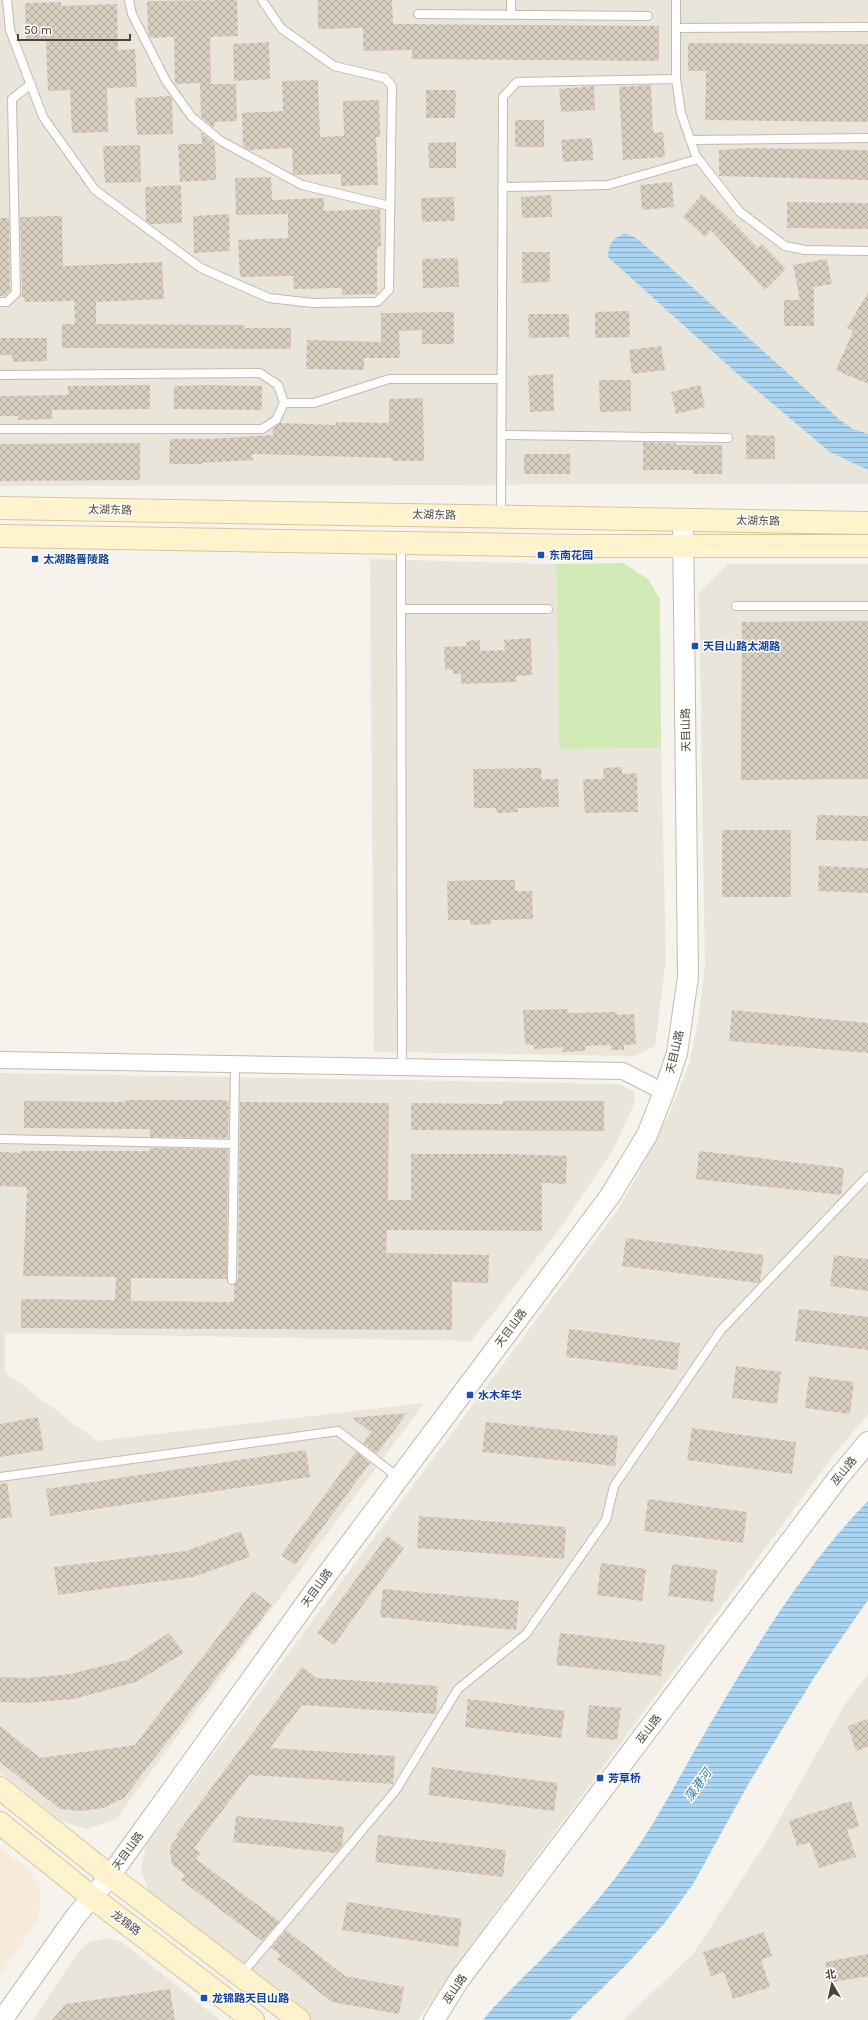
<svg xmlns="http://www.w3.org/2000/svg" width="868" height="2020" font-family="Karla,'Noto Sans SC',sans-serif">
  <style>
    .residential { fill: #eae5da }
    .commercial { fill: #f7ead8 }
    .park { fill: #d2eab5 }
    .water { fill: url(#water-rules) }
    .building { fill: url(#building-cross-hatch) }
    .lines { fill: none; stroke-linecap: round; stroke-linejoin: round }
    .service-casing { stroke: #c2bbae; stroke-width: 10 }
    .minor-casing { stroke: #c2bbae; stroke-width: 18 }
    .tertiary-casing { stroke: #c2bbae; stroke-width: 22 }
    .secondary-casing { stroke: #d6c79b; stroke-width: 24 }
    .service { stroke: #fff; stroke-width: 8 }
    .minor { stroke: #fff; stroke-width: 16 }
    .tertiary { stroke: #fff; stroke-width: 20 }
    .secondary { stroke: #fff3cd; stroke-width: 22 }
    .transit-dot { fill: #1a4fb4; stroke: #fff; stroke-width: 1.5 }
    .labels { text-anchor: middle; dominant-baseline: central; stroke-width: 3; stroke-linejoin: round; paint-order: stroke }
    .street-label { font-size: 11px; fill: #4b4439; stroke: #fff }
    .transit-label { font-size: 11px; font-weight: bold; fill: #164399; stroke: #fff; text-anchor: start }
    .water-label { font-size: 12px; font-style: italic; fill: #2e7ab2; stroke: #fff }
  </style>
  <defs>
    <pattern id="water-rules" width="6" height="5" patternUnits="userSpaceOnUse"><rect width="6" height="5" fill="#a9d4f2"/><path d="M0 2.5h6" fill="none" stroke="#8caec5"/></pattern>
    <pattern id="building-cross-hatch" width="8" height="8" patternUnits="userSpaceOnUse"><rect width="8" height="8" fill="#d8cfc1"/><path d="M0 0l8 8M0 8l8-8" fill="none" stroke="#b1aa9e"/></pattern>
  </defs>
  <rect width="100%" height="100%" fill="#f6f3ec"/>
  <path class="residential" d="M 0,0 L 868,0 L 868,484 L 0,486 Z
    M 370,559 L 556,564 L 559,749 L 661,748 L 666,959 L 655,1046 L 635,1056 L 374,1052 Z
    M 728,564 L 868,564 L 868,1414 L 834,1455 L 497,1910 L 418,2020 L 307,2020 L 150,1894 L 141,1871 L 146,1845 L 617,1211 L 644,1163 L 672,1108 L 690,1061 L 699,1015 L 705,966 L 699,593 Z
    M 0,1073 L 619,1084 L 633,1091 L 635,1102 L 613,1150 L 558,1231 L 471,1341 L 5,1333 L 5,1372 L 97,1441 L 424,1403 L 116,1819 L 87,1829 L 63,1822 L 0,1772 Z
    M 868,1674 L 868,2020 L 623,2020 L 693,1954 L 767,1841 L 845,1704 Z
    M 106,1938 L 122,1942 L 220,2020 L 33,2020 L 79,1951 L 90,1942 Z"/>
  <path class="commercial" d="M 0,1848 L 29,1870 L 40,1889 L 39,1917 L 0,1975 Z"/>
  <path class="park" d="M 623,563 L 648,579 L 660,599 L 661,748 L 559,749 L 556,564 Z"/>
  <path class="water" d="M 625,233 L 636,238 L 662,260 L 841,421 L 853,429 L 868,434 L 868,470 L 830,452 L 741,377 L 608,257 C 609,243 612,239 625,233 Z
    M 868,1501 L 868,1600 L 815,1676 L 749,1783 L 693,1884 L 664,1924 L 624,1967 L 569,2020 L 483,2020 L 492,2009 C 538,1961 589,1916 628,1861 C 652,1828 672,1791 692,1755 C 744,1666 796,1575 868,1501 Z"/>
  <path class="building" d="M 237,0 L 238,36 L 210,37 L 211,84 L 236,84 L 237,121 L 214,122 L 214,128 L 201,117 L 200,83 L 175,84 L 174,37 L 150,38 L 148,33 L 147,1 Z
    M 318,0 L 392,0 L 393,24 L 659,26 L 659,61 L 412,59 L 412,50 L 363,51 L 363,28 L 318,29 Z
    M 61,2 L 61,6 L 117,4 L 118,50 L 135,49 L 137,87 L 107,88 L 108,132 L 72,133 L 70,90 L 48,91 L 46,40 L 26,41 L 25,3 Z
    M 269,42 L 270,79 L 234,81 L 233,44 Z
    M 688,43 L 868,44 L 868,122 L 705,120 L 706,71 L 688,71 Z
    M 318,80 L 320,137 L 344,136 L 343,101 L 379,100 L 380,137 L 376,137 L 378,185 L 341,186 L 341,174 L 296,175 L 293,174 L 292,148 L 248,150 L 243,146 L 242,113 L 283,111 L 282,81 Z
    M 651,85 L 653,133 L 663,132 L 665,157 L 623,160 L 619,87 Z
    M 594,86 L 595,110 L 561,112 L 559,89 Z
    M 426,90 L 456,90 L 455,118 L 426,118 Z
    M 170,96 L 172,99 L 173,134 L 137,135 L 135,98 Z
    M 515,120 L 544,120 L 544,147 L 515,147 Z
    M 201,132 L 215,143 L 216,180 L 180,182 L 178,144 L 202,144 Z
    M 592,138 L 593,160 L 563,162 L 561,140 Z
    M 456,142 L 456,168 L 429,168 L 428,143 Z
    M 140,145 L 141,182 L 105,183 L 103,146 Z
    M 750,148 L 868,150 L 868,180 L 719,176 L 719,150 Z
    M 271,177 L 272,200 L 324,198 L 324,211 L 380,209 L 381,246 L 377,247 L 377,294 L 342,295 L 342,288 L 294,289 L 293,276 L 240,277 L 238,240 L 288,238 L 288,214 L 236,215 L 235,178 Z
    M 672,182 L 674,207 L 642,210 L 640,185 Z
    M 181,185 L 182,223 L 150,224 L 146,221 L 145,187 Z
    M 702,194 L 734,223 L 758,248 L 762,244 L 786,269 L 765,290 L 711,230 L 705,237 L 683,217 Z
    M 551,195 L 552,217 L 522,218 L 521,197 Z
    M 454,197 L 455,221 L 422,222 L 421,198 Z
    M 787,202 L 868,203 L 868,229 L 787,228 Z
    M 229,214 L 230,251 L 194,253 L 193,216 Z
    M 62,216 L 63,266 L 162,262 L 164,299 L 96,302 L 96,324 L 244,325 L 244,328 L 291,328 L 291,349 L 62,348 L 62,324 L 75,324 L 74,301 L 24,302 L 24,297 L 20,297 L 22,293 L 20,217 Z
    M 0,218 L 9,218 L 10,291 L 5,296 L 0,296 Z
    M 522,252 L 550,252 L 550,282 L 522,283 Z
    M 458,258 L 459,287 L 423,288 L 422,259 Z
    M 827,259 L 832,284 L 814,287 L 814,326 L 784,326 L 784,300 L 800,300 L 793,265 Z
    M 868,292 L 868,384 L 836,370 L 853,331 L 847,328 Z
    M 629,311 L 630,337 L 595,338 L 595,312 Z
    M 454,312 L 454,344 L 422,344 L 422,330 L 399,331 L 400,358 L 364,358 L 364,370 L 306,369 L 307,340 L 381,342 L 381,313 Z
    M 528,314 L 569,314 L 569,337 L 529,338 Z
    M 0,338 L 47,338 L 47,361 L 13,362 L 12,355 L 0,355 Z
    M 661,346 L 665,370 L 632,374 L 629,350 Z
    M 553,374 L 554,411 L 530,412 L 528,376 Z
    M 599,380 L 631,380 L 631,411 L 600,412 Z
    M 150,385 L 150,409 L 52,410 L 52,419 L 18,420 L 18,416 L 0,416 L 0,396 L 68,395 L 68,386 Z
    M 208,385 L 262,386 L 262,410 L 174,409 L 174,386 Z
    M 700,385 L 705,407 L 676,414 L 671,392 Z
    M 423,398 L 424,461 L 392,461 L 392,458 L 252,454 L 253,460 L 202,463 L 202,464 L 169,464 L 170,439 L 210,439 L 273,435 L 273,429 L 280,423 L 336,425 L 336,422 L 389,423 L 389,399 Z
    M 746,435 L 775,436 L 775,459 L 746,459 Z
    M 643,442 L 676,443 L 676,445 L 722,445 L 722,474 L 693,474 L 693,470 L 643,470 Z
    M 140,443 L 140,480 L 0,481 L 0,444 Z
    M 524,454 L 570,454 L 570,474 L 524,474 Z
    M 868,621 L 868,779 L 741,780 L 742,622 Z
    M 531,638 L 532,675 L 516,676 L 517,682 L 461,684 L 461,674 L 453,674 L 452,669 L 445,670 L 444,647 L 467,646 L 466,641 L 480,640 L 480,651 L 505,650 L 504,640 Z
    M 622,767 L 622,774 L 637,773 L 638,812 L 585,813 L 583,779 L 604,779 L 603,768 Z
    M 541,768 L 542,779 L 558,779 L 559,807 L 518,808 L 518,812 L 497,813 L 496,808 L 474,808 L 473,769 Z
    M 817,815 L 868,816 L 868,841 L 816,840 Z
    M 722,830 L 791,830 L 791,897 L 722,897 Z
    M 819,866 L 868,868 L 868,893 L 818,891 Z
    M 484,880 L 515,880 L 515,891 L 532,891 L 533,919 L 491,920 L 491,924 L 470,925 L 470,920 L 448,920 L 447,881 Z
    M 567,1009 L 568,1013 L 616,1012 L 617,1015 L 634,1014 L 636,1044 L 624,1045 L 624,1050 L 611,1050 L 611,1045 L 585,1046 L 585,1051 L 563,1052 L 562,1047 L 534,1049 L 534,1045 L 525,1045 L 523,1010 Z
    M 732,1010 L 868,1023 L 868,1053 L 729,1041 Z
    M 125,1100 L 226,1100 L 229,1102 L 228,1138 L 150,1137 L 150,1129 L 24,1128 L 24,1101 L 125,1102 Z
    M 503,1101 L 604,1101 L 604,1131 L 411,1130 L 411,1103 L 503,1104 Z
    M 240,1102 L 389,1103 L 388,1200 L 411,1200 L 411,1154 L 512,1154 L 567,1156 L 566,1184 L 542,1183 L 542,1231 L 387,1230 L 386,1253 L 489,1255 L 488,1283 L 452,1282 L 452,1330 L 21,1328 L 21,1299 L 115,1300 L 116,1277 L 23,1276 L 27,1187 L 0,1186 L 0,1152 L 21,1153 L 21,1151 L 150,1151 L 150,1148 L 228,1149 L 227,1279 L 131,1278 L 131,1301 L 234,1302 L 234,1285 L 238,1280 Z
    M 699,1151 L 844,1168 L 841,1195 L 696,1179 Z
    M 626,1238 L 764,1255 L 760,1281 L 758,1283 L 622,1266 Z
    M 834,1255 L 868,1259 L 868,1291 L 830,1286 Z
    M 799,1309 L 868,1317 L 868,1350 L 795,1341 Z
    M 569,1329 L 680,1343 L 677,1370 L 566,1357 Z
    M 736,1366 L 781,1372 L 777,1404 L 732,1398 Z
    M 809,1376 L 854,1382 L 850,1414 L 805,1408 Z
    M 407,1413 L 377,1454 L 363,1443 L 371,1432 L 352,1418 Z
    M 38,1417 L 44,1450 L 0,1457 L 0,1424 Z
    M 486,1422 L 618,1436 L 615,1466 L 482,1452 Z
    M 692,1428 L 796,1442 L 792,1474 L 687,1460 Z
    M 306,1450 L 310,1477 L 50,1516 L 46,1489 Z
    M 356,1452 L 370,1463 L 295,1565 L 281,1555 Z
    M 7,1483 L 12,1517 L 0,1519 L 0,1484 Z
    M 648,1499 L 747,1512 L 743,1543 L 644,1531 Z
    M 419,1516 L 566,1527 L 564,1559 L 417,1548 Z
    M 241,1531 L 250,1557 L 193,1577 L 58,1595 L 54,1567 L 186,1551 Z
    M 387,1536 L 404,1548 L 334,1645 L 317,1633 Z
    M 601,1563 L 646,1569 L 642,1601 L 597,1595 Z
    M 672,1564 L 717,1570 L 713,1602 L 668,1596 Z
    M 383,1589 L 519,1601 L 516,1630 L 380,1617 Z
    M 253,1591 L 272,1605 L 124,1798 L 103,1808 L 80,1811 L 60,1809 L 0,1762 L 0,1726 L 40,1758 L 135,1745 Z
    M 169,1633 L 184,1653 L 136,1682 L 74,1699 L 27,1703 L 0,1702 L 0,1677 L 27,1678 L 70,1674 L 127,1660 Z
    M 560,1633 L 665,1645 L 661,1676 L 556,1665 Z
    M 302,1667 L 317,1678 L 438,1686 L 436,1714 L 302,1705 L 270,1748 L 395,1756 L 393,1784 L 249,1775 L 194,1848 L 201,1853 L 196,1859 L 279,1921 L 262,1941 L 181,1880 L 185,1875 L 172,1864 L 170,1852 L 171,1845 L 178,1837 L 176,1835 Z
    M 468,1699 L 565,1711 L 561,1738 L 465,1727 Z
    M 589,1705 L 621,1708 L 617,1740 L 586,1737 Z
    M 868,1719 L 868,1747 L 856,1751 L 848,1726 Z
    M 432,1767 L 558,1783 L 554,1811 L 428,1795 Z
    M 851,1801 L 859,1826 L 847,1830 L 856,1857 L 819,1868 L 810,1842 L 797,1846 L 789,1821 Z
    M 236,1816 L 344,1827 L 342,1846 L 336,1853 L 233,1842 Z
    M 378,1835 L 506,1850 L 503,1877 L 375,1862 Z
    M 347,1902 L 462,1919 L 458,1947 L 342,1930 Z
    M 286,1930 L 345,1976 L 404,1987 L 399,2014 L 332,2002 L 277,1959 L 281,1955 L 271,1948 Z
    M 764,1932 L 772,1956 L 761,1960 L 770,1987 L 733,1999 L 724,1972 L 711,1976 L 703,1952 Z
    M 868,1954 L 868,1976 L 828,1983 L 825,1962 Z
    M 170,1989 L 175,2020 L 52,2020 L 66,2004 Z"/>
  <g class="lines">
    <g class="service-casing">
      <path id="service" d="M 7,0 L 10,30 L 43,117 L 95,190 L 201,268 L 269,298 L 313,303 L 377,302 L 389,290 L 392,86 L 385,78 L 334,66 L 281,28 L 262,0
        M 129,0 L 132,14 L 166,81 L 192,117 L 221,141 L 302,185 L 390,206
        M 511,0 L 511,15
        M 676,0 L 676,79 L 681,113 L 696,156 L 740,212 L 785,246 L 805,250 L 868,251
        M 418,14 L 648,16
        M 676,28 L 868,27
        M 690,140 L 868,138
        M 502,187 L 608,185 L 698,159
        M 0,302 L 7,302 L 16,293 L 12,99 L 31,84
        M 0,375 L 260,373 L 278,385 L 284,403 L 276,420 L 262,429 L 0,429
        M 284,403 L 314,403 L 389,379 L 501,379
        M 501,435 L 728,438
        M 501,515 L 503,97 L 517,82 L 676,79
        M 401,544 L 402,1067
        M 736,606 L 868,606
        M 401,609 L 548,609
        M 0,1139 L 234,1144
        M 232,1280 L 235,1064
        M 0,1477 L 338,1431 L 399,1478
        M 241,1975 L 396,1790 L 458,1689 L 526,1634 L 606,1520 L 614,1486 L 721,1330 L 868,1176"/>
    </g>
    <g class="minor-casing">
      <path id="minor" d="M 0,1060 L 623,1071 L 664,1092"/>
    </g>
    <g class="tertiary-casing">
      <path id="tertiary" d="M 2,2020 L 76,1916 L 110,1876 L 316,1589 L 610,1196 L 647,1135 L 664,1092 L 677,1053 L 688,977 L 683,519
        M 434,2020 L 459,1980 L 838,1478 L 868,1442"/>
    </g>
    <g class="secondary-casing">
      <path id="secondary" d="M 0,508 L 868,523
        M 0,536 L 575,546 L 868,546
        M 0,1788 L 110,1876 L 299,2020
        M 0,1823 L 93,1898 L 253,2020"/>
    </g>
    <use href="#service" class="service"/>
    <use href="#minor" class="minor"/>
    <use href="#tertiary" class="tertiary"/>
    <use href="#secondary" class="secondary"/>
  </g>
  <g class="transit-dot">
    <rect x="537" y="551" width="8" height="8" rx="2"/>
    <rect x="31" y="555" width="8" height="8" rx="2"/>
    <rect x="691" y="642" width="8" height="8" rx="2"/>
    <rect x="466" y="1391" width="8" height="8" rx="2"/>
    <rect x="596" y="1774" width="8" height="8" rx="2"/>
    <rect x="200" y="1994" width="8" height="8" rx="2"/>
  </g>
  <g class="labels">
    <g class="street-label">
      <text transform="translate(110 510) rotate(1)">太湖东路</text>
      <text transform="translate(434 515) rotate(1)">太湖东路</text>
      <text transform="translate(758 521) rotate(1)">太湖东路</text>
      <text transform="translate(686 730) rotate(-91)">天目山路</text>
      <text transform="translate(675 1052) rotate(-77)">天目山路</text>
      <text transform="translate(511 1328) rotate(-53)">天目山路</text>
      <text transform="translate(844 1471) rotate(-51)">巫山路</text>
      <text transform="translate(317 1588) rotate(-54)">天目山路</text>
      <text transform="translate(649 1729) rotate(-53)">巫山路</text>
      <text transform="translate(128 1851) rotate(-54)">天目山路</text>
      <text transform="translate(126 1923) rotate(37)">龙锦路</text>
      <text transform="translate(455 1989) rotate(-56)">巫山路</text>
    </g>
    <g class="transit-label">
      <text x="549" y="555">东南花园</text>
      <text x="43" y="559">太湖路晋陵路</text>
      <text x="703" y="646">天目山路太湖路</text>
      <text x="478" y="1395">水木年华</text>
      <text x="608" y="1778">芳草桥</text>
      <text x="212" y="1998">龙锦路天目山路</text>
    </g>
    <g class="water-label">
      <text transform="translate(698 1785) rotate(-54)">藻港河</text>
    </g>
  </g>
  <g transform="translate(832 1984) rotate(351)" stroke="#ffffff" stroke-width="3" paint-order="stroke">
  <path d="M0-3L7 15L0 10L-7 15Z" fill="#4b4439"/>
  <text y="-6" font-size="11" font-weight="bold" text-anchor="middle" fill="#4b4439">北</text>
  </g>
  <path d="M18 34v6h112v-6" fill="none" stroke="#4b4439" stroke-width="2"/>
  <text x="24" y="34" font-size="12" fill="#4b4439" stroke="#ffffff" stroke-width="3" paint-order="stroke">50 m</text>
</svg>
